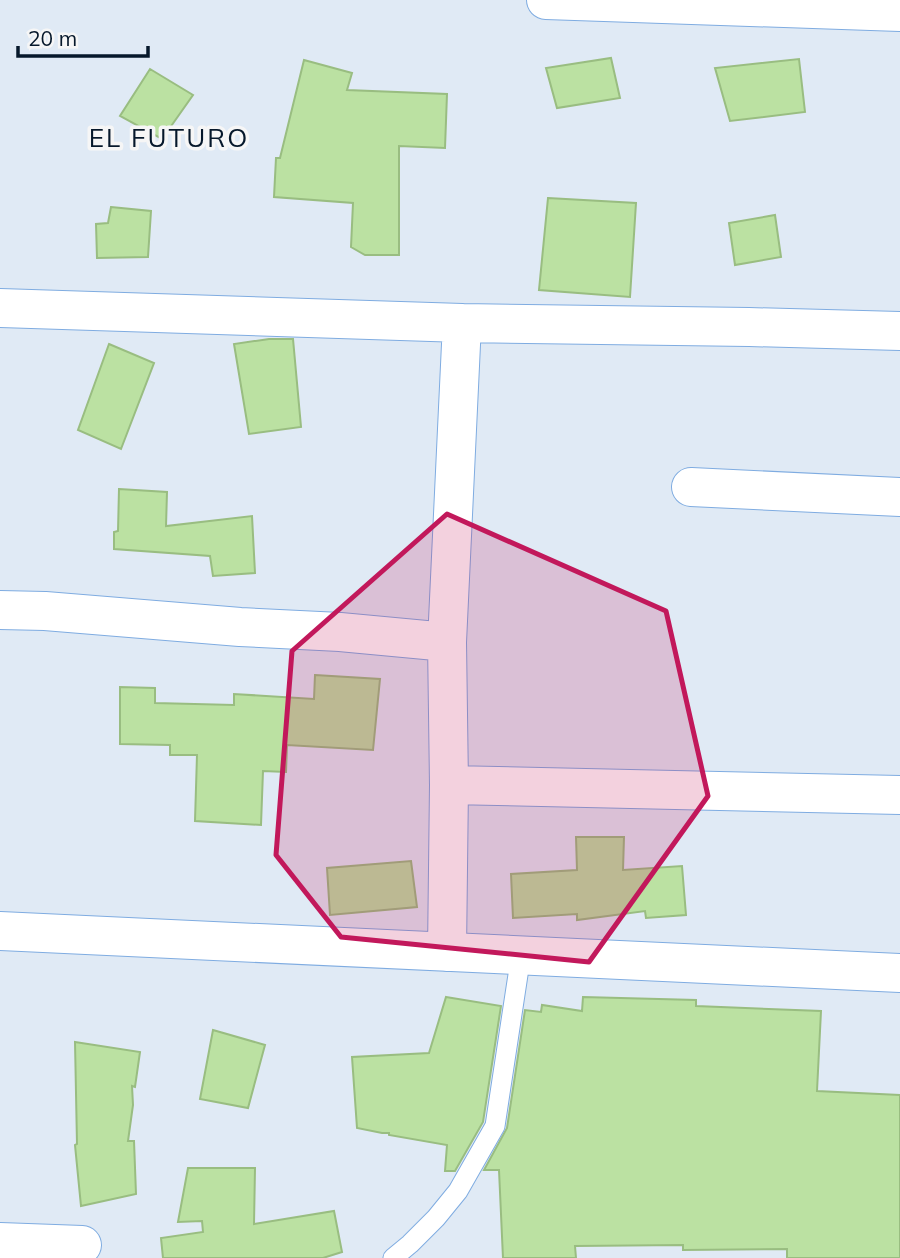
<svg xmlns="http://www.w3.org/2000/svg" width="900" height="1258" font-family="Mulish,sans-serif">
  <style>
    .building { fill: #bbe1a2; stroke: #99bd81; stroke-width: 2 }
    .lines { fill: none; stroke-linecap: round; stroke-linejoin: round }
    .lane-casing { stroke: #7face1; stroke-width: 21 }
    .street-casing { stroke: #7face1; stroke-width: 40 }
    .lane { stroke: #fff; stroke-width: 19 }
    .street { stroke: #fff; stroke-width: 38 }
    .marked { fill: #c2185b; fill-opacity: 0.2; stroke: #c2185b; stroke-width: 5; stroke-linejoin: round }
    .labels { text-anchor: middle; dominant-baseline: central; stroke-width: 7; stroke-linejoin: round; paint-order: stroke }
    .neighbourhood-label { font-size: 26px; letter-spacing: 2px; fill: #06182b; stroke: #f6f6f6 }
  </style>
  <rect width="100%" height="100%" fill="#e0eaf5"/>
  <path class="building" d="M 611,58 L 620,98 L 557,108 L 546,68 Z
    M 799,59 L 805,112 L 730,121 L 715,68 Z
    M 304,60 L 352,73 L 347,90 L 447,94 L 445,148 L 399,146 L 399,255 L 365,255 L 351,247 L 353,203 L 274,197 L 276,158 L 280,158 Z
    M 150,69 L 193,95 L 162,139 L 120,116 Z
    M 548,198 L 636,203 L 630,297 L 539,290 Z
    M 111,207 L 151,211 L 148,257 L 97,258 L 96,224 L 108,223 Z
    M 775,215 L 781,257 L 735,265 L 729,223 Z
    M 269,339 L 293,339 L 301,427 L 249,434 L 234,344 Z
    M 109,344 L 154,363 L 121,449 L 78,430 Z
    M 119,489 L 167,492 L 166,526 L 252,516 L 255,573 L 213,576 L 210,556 L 114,549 L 114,532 L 118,531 Z
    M 315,675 L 380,679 L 373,750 L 287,745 L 286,772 L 263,771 L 261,825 L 195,821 L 197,755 L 170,755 L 170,745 L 120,744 L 120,687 L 155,688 L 155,703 L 234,705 L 234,694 L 314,699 Z
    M 576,837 L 624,837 L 623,870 L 682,866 L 686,915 L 646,918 L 645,911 L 577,920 L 577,914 L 513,918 L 511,874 L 577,870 Z
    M 411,861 L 417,907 L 330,915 L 327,868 Z
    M 446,997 L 501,1006 L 483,1122 L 455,1171 L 445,1171 L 447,1145 L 389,1135 L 389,1133 L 382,1133 L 357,1128 L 352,1057 L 429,1053 Z
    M 583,997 L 696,1000 L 696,1006 L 821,1011 L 817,1091 L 900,1095 L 900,1258 L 787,1258 L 787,1249 L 683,1250 L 683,1245 L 575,1246 L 576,1258 L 503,1258 L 499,1170 L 484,1170 L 507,1128 L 525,1010 L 541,1012 L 542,1005 L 582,1011 Z
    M 213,1030 L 265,1045 L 248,1108 L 200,1099 Z
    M 75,1042 L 140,1052 L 135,1087 L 132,1086 L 133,1105 L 128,1141 L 134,1141 L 136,1194 L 81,1206 L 75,1145 L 77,1144 Z
    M 188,1168 L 255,1168 L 254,1224 L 334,1211 L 342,1252 L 323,1258 L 163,1258 L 161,1238 L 203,1232 L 202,1221 L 178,1222 Z"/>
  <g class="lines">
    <g class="lane-casing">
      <path id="lane" d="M 393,1258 L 410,1244 L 436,1218 L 458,1191 L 495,1126 L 521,955"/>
    </g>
    <g class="street-casing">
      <path id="street" d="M 546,0 L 900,12
        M 0,308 L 462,323 L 749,327 L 900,331
        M 691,487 L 900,497
        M 0,610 L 45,611 L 240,627 L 340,632 L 447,642
        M 449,785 L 447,642 L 462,323
        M 0,931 L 900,973
        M 447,952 L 449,785 L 900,795
        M 0,1242 L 82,1245"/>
    </g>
    <use href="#lane" class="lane"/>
    <use href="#street" class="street"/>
  </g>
  <path class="marked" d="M 447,514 L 666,611 L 708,796 L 589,962 L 341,937 L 276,855 L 292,651 Z"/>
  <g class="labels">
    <g class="neighbourhood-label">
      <text x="169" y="137">EL FUTURO</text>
    </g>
  </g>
  <path d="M18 46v10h130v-10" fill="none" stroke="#06182b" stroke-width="3.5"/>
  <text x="28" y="46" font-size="21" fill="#06182b" stroke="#f6f6f6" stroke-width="5" paint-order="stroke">20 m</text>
</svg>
